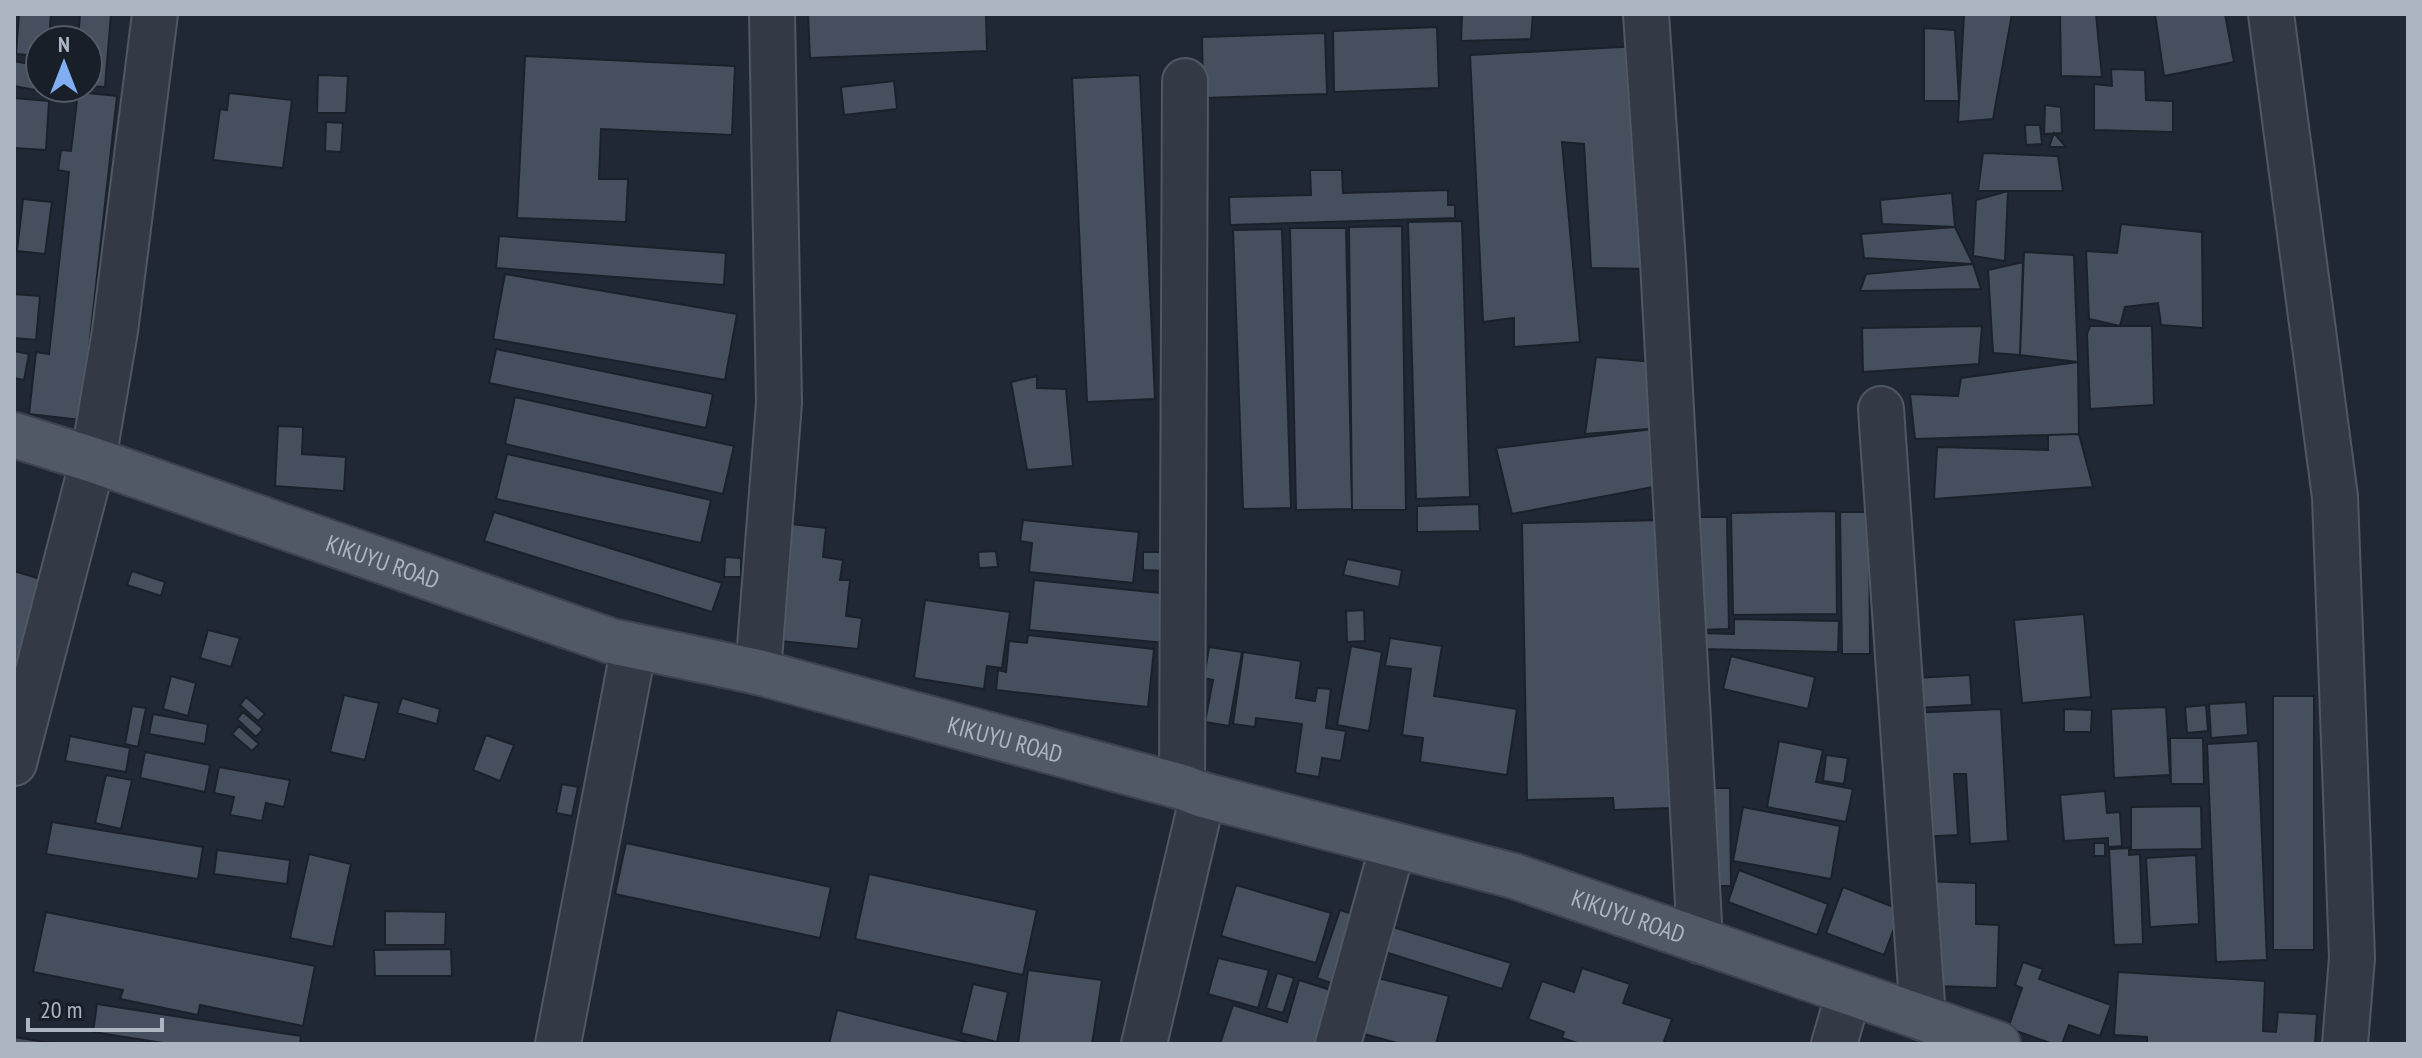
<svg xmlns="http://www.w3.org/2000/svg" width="2422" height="1058" font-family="'PT Sans Narrow',sans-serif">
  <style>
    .building { fill: #454f5e; stroke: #1a212b; stroke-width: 2 }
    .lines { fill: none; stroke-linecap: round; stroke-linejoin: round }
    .minor-casing { stroke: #505863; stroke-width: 48 }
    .major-casing { stroke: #3c434e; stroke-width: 48 }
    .minor { stroke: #333a45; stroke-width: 44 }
    .major { stroke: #505965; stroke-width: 44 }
    .labels { text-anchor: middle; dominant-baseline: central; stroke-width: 6; stroke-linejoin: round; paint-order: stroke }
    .street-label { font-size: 24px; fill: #acb5c2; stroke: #181f29 }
  </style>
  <rect width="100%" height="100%" fill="#1f2834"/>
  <path class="building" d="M 19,14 L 51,14 L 49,40 L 40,40 L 40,56 L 16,54 Z
    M 80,14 L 111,14 L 105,87 L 88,86 L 88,40 L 78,40 Z
    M 808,14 L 986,14 L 987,51 L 810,58 Z
    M 1462,14 L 1533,14 L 1531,39 L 1461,41 Z
    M 1964,14 L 2012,14 L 1993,119 L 1958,122 Z
    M 2060,14 L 2096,14 L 2102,77 L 2061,76 Z
    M 2155,14 L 2225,14 L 2234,62 L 2164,76 Z
    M 1437,27 L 1439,88 L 1334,92 L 1333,31 Z
    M 1924,28 L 1955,30 L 1959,101 L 1924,101 Z
    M 1325,33 L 1327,94 L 1203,98 L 1202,37 Z
    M 1639,46 L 1652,269 L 1591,268 L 1584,144 L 1562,142 L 1580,342 L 1514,347 L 1514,318 L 1483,322 L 1470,55 Z
    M 525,56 L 735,66 L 732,135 L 601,129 L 599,179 L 628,179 L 626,222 L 517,218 Z
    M 14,61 L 40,66 L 40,88 L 46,88 L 45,92 L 14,86 Z
    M 2111,69 L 2145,70 L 2146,100 L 2173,101 L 2173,132 L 2094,130 L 2094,84 L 2112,86 Z
    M 318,75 L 348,76 L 346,113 L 317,113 Z
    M 1140,75 L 1155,399 L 1087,402 L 1072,78 Z
    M 894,81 L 897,109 L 844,115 L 841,87 Z
    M 78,92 L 117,96 L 81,420 L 29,414 L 36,352 L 49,354 L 69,172 L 58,170 L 61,150 L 71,151 Z
    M 229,93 L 292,100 L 283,168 L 213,160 L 220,109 L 227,110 Z
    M 14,98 L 49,101 L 46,150 L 14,148 Z
    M 2045,105 L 2061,107 L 2062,133 L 2044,134 Z
    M 326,122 L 343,123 L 341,152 L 325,151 Z
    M 2025,125 L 2040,125 L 2042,144 L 2026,145 Z
    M 2054,133 L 2066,147 L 2049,147 Z
    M 1983,153 L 2058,156 L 2063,191 L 1978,191 Z
    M 1310,170 L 1342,170 L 1343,193 L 1448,190 L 1448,205 L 1455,205 L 1455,218 L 1230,225 L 1229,197 L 1311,195 Z
    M 2008,191 L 2005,261 L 1973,256 L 1976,200 Z
    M 1952,193 L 1955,227 L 1882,224 L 1880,200 Z
    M 23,199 L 52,202 L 45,254 L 17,251 Z
    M 1462,221 L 1470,497 L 1416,499 L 1408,222 Z
    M 2121,224 L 2202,232 L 2203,328 L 2161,325 L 2158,303 L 2125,307 L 2120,326 L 2089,319 L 2086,251 L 2117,253 Z
    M 1402,226 L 1406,510 L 1352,510 L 1349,227 Z
    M 1955,227 L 1973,264 L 1864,258 L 1861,234 Z
    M 1290,228 L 1346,228 L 1352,509 L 1296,510 Z
    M 1282,229 L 1291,508 L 1243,509 L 1233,230 Z
    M 499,236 L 726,253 L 724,285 L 496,268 Z
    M 2024,252 L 2074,255 L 2078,362 L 2020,355 Z
    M 2023,262 L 2020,355 L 1993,353 L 1988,270 Z
    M 1973,264 L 1981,289 L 1860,291 L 1866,274 Z
    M 505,274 L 737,314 L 725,380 L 493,339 Z
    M 14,294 L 40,296 L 36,340 L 14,338 Z
    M 1982,326 L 1979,364 L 1863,372 L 1862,328 Z
    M 2090,326 L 2152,326 L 2154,405 L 2090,409 L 2087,334 Z
    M 496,349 L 713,394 L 706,428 L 489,383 Z
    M 14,351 L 29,354 L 24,380 L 14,378 Z
    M 1596,357 L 1655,362 L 1661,428 L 1585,434 Z
    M 2078,362 L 2079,434 L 1915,439 L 1910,394 L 1958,396 L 1961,378 Z
    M 1037,376 L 1037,388 L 1066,389 L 1073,466 L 1027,470 L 1011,382 Z
    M 515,397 L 734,446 L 723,494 L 505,444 Z
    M 278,426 L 303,427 L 302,454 L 346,457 L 344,491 L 275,486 Z
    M 1653,429 L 1658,486 L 1512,514 L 1496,448 Z
    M 2079,434 L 2093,487 L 1934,499 L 1937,447 L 2048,450 L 2048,435 Z
    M 507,454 L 711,500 L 701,543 L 496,499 Z
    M 1479,504 L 1480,531 L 1417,532 L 1417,506 Z
    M 1836,511 L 1837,614 L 1733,615 L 1731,513 Z
    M 494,512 L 722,583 L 712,612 L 484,541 Z
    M 1840,512 L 1869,512 L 1870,654 L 1842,654 Z
    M 1696,517 L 1727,517 L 1729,629 L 1697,630 Z
    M 1023,520 L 1139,532 L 1133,583 L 1029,572 L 1032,543 L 1020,541 Z
    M 1665,520 L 1670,808 L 1614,810 L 1613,798 L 1527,800 L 1522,523 Z
    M 791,524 L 826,528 L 823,557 L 843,560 L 840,580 L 850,580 L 846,616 L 862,618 L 858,649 L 780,641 Z
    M 996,551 L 998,567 L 979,568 L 978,552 Z
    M 1143,552 L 1166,552 L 1165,571 L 1143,570 Z
    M 725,557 L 741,558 L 741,577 L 724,577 Z
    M 1347,559 L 1402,570 L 1399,587 L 1343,575 Z
    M 14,571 L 54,583 L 26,672 L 14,668 Z
    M 132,571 L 165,582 L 161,596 L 127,585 Z
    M 1034,580 L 1170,594 L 1165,643 L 1029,630 Z
    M 925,600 L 1010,612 L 1002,668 L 987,666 L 984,689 L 914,678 Z
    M 1364,610 L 1365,641 L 1347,642 L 1346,611 Z
    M 2084,614 L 2091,697 L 2022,703 L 2014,620 Z
    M 1734,619 L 1839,621 L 1838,652 L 1699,649 L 1699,633 L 1734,634 Z
    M 208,630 L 240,638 L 231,667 L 200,658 Z
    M 1028,635 L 1154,649 L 1148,707 L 996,690 L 998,670 L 1006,672 L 1009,641 L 1027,643 Z
    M 1390,638 L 1442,646 L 1434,696 L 1517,709 L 1507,775 L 1420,762 L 1423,738 L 1402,735 L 1411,669 L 1385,666 Z
    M 1351,646 L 1382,652 L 1369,731 L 1337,725 Z
    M 1209,647 L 1242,652 L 1229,726 L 1205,722 L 1213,680 L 1204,678 Z
    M 1243,652 L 1301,661 L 1296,698 L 1315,701 L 1317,688 L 1331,689 L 1326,728 L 1346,731 L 1341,761 L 1322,758 L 1319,777 L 1295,773 L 1302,724 L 1256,718 L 1255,727 L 1233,724 Z
    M 1731,656 L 1815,677 L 1808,709 L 1723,689 Z
    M 1970,675 L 1972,705 L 1916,708 L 1914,678 Z
    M 171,676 L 196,683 L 188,716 L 163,709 Z
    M 344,695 L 379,703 L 365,760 L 330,752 Z
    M 2273,696 L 2314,696 L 2314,950 L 2273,950 Z
    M 246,697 L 265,714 L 258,721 L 240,705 Z
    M 402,698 L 440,709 L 437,724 L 397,713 Z
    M 2246,702 L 2248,735 L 2211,738 L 2209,704 Z
    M 2206,705 L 2208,731 L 2187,733 L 2185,707 Z
    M 132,706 L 146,708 L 138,747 L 125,744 Z
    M 2166,707 L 2170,775 L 2114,778 L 2111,709 Z
    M 2001,709 L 2008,841 L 1970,844 L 1966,774 L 1954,774 L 1958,835 L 1917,837 L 1909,713 Z
    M 2064,709 L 2092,710 L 2091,732 L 2064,732 Z
    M 243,712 L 263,729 L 256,737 L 237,719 Z
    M 153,714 L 208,724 L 205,744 L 149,734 Z
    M 239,726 L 259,744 L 252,751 L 232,734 Z
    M 486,735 L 514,745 L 500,781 L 473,770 Z
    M 70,736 L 130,748 L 126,772 L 65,761 Z
    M 2170,738 L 2203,738 L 2204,784 L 2171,784 Z
    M 1779,741 L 1823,750 L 1816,782 L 1853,789 L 1846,822 L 1767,807 Z
    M 2258,741 L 2267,960 L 2216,962 L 2207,744 Z
    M 145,752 L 210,765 L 205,792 L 140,778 Z
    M 1826,755 L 1848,758 L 1844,784 L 1823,781 Z
    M 219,767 L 290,780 L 284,807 L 266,803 L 262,821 L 230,815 L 234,797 L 214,793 Z
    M 106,775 L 132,780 L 121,829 L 95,823 Z
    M 562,784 L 578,787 L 572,816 L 556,813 Z
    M 1705,788 L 1730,788 L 1731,886 L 1706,886 Z
    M 2105,791 L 2107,813 L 2120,812 L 2122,846 L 2108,847 L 2108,838 L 2064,841 L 2060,795 Z
    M 2201,806 L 2202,849 L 2131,850 L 2131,807 Z
    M 1743,807 L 1840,826 L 1831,879 L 1733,861 Z
    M 52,822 L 203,847 L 198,879 L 46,854 Z
    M 626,843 L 831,887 L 820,938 L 615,894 Z
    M 2094,843 L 2105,843 L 2105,856 L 2094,856 Z
    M 2129,848 L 2129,855 L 2140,854 L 2143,944 L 2114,945 L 2109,849 Z
    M 217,850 L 290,860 L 287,884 L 214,874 Z
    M 309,854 L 351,864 L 333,947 L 290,938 Z
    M 2196,855 L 2199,924 L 2150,927 L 2146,858 Z
    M 1739,870 L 1828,904 L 1817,935 L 1728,902 Z
    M 869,874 L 1037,910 L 1023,975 L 855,939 Z
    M 1922,881 L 1976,883 L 1976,924 L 1999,925 L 1997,988 L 1934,986 Z
    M 1236,885 L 1331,913 L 1316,963 L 1221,936 Z
    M 1843,887 L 1901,910 L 1884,955 L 1826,933 Z
    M 1340,910 L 1367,919 L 1345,988 L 1317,978 Z
    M 385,911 L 446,912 L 445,945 L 385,945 Z
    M 46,912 L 315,966 L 303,1026 L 200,1005 L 198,1015 L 120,999 L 123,990 L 33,972 Z
    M 1393,927 L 1511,963 L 1502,989 L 1385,952 Z
    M 451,949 L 452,976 L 375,976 L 374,950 Z
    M 1218,958 L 1269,970 L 1258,1008 L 1208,994 Z
    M 2023,962 L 2043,969 L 2039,979 L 2111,1005 L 2100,1036 L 2069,1025 L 2062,1044 L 2053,1044 L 2008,1028 L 2022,988 L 2015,985 Z
    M 1582,968 L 1630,984 L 1623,1003 L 1672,1019 L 1663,1044 L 1580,1044 L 1562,1038 L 1564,1032 L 1528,1019 L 1542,981 L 1574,992 Z
    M 1028,970 L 1102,980 L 1092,1044 L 1018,1044 Z
    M 2118,972 L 2265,981 L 2263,1031 L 2276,1032 L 2278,1012 L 2317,1014 L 2315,1044 L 2147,1044 L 2147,1037 L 2114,1035 Z
    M 1277,973 L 1294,978 L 1283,1013 L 1266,1008 Z
    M 1374,977 L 1449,996 L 1436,1044 L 1401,1044 L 1360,1033 Z
    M 1299,980 L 1343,994 L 1327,1044 L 1220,1044 L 1233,1005 L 1287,1022 Z
    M 973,984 L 1008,992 L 997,1042 L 961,1033 Z
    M 97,1004 L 301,1036 L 300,1044 L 169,1044 L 93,1032 Z
    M 837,1010 L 974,1044 L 829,1044 Z
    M 14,1037 L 57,1044 L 14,1044 Z"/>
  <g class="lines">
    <g class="minor-casing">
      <path id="minor" d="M 1646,14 L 1663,262 L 1700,941
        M 2271,14 L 2335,497 L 2352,958 L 2345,1044
        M 1881,409 L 1923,1018
        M 758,672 L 779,403 L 772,14
        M 14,763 L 93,460 L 115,331 L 155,14
        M 1182,787 L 1185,81
        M 558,1044 L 634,646
        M 1144,1044 L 1203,795
        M 1338,1044 L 1393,845
        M 1834,1044 L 1849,993"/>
    </g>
    <g class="major-casing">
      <g id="major">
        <path id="s1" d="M 14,435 L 93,460 L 611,641 L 758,672 L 1182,787 L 1203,795 L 1514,876 L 1998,1044"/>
      </g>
    </g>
    <use href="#minor" class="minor"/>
    <use href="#major" class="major"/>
  </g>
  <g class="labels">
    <g class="street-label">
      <text stroke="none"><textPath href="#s1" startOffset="390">KIKUYU ROAD</textPath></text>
      <text stroke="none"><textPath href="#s1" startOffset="1038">KIKUYU ROAD</textPath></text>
      <text stroke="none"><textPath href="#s1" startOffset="1686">KIKUYU ROAD</textPath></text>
    </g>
  </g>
  <rect width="2422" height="1058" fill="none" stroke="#acb5c2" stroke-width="32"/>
  <g transform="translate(64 64)"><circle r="38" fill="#181f29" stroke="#535b66" stroke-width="2"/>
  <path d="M0-6L14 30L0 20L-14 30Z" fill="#81adf3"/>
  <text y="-12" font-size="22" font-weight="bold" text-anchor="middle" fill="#acb5c2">N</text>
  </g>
  <path d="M28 1018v12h134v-12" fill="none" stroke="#acb5c2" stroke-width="4"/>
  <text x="40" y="1018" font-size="24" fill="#acb5c2" stroke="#181f29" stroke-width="6" paint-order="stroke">20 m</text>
</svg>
